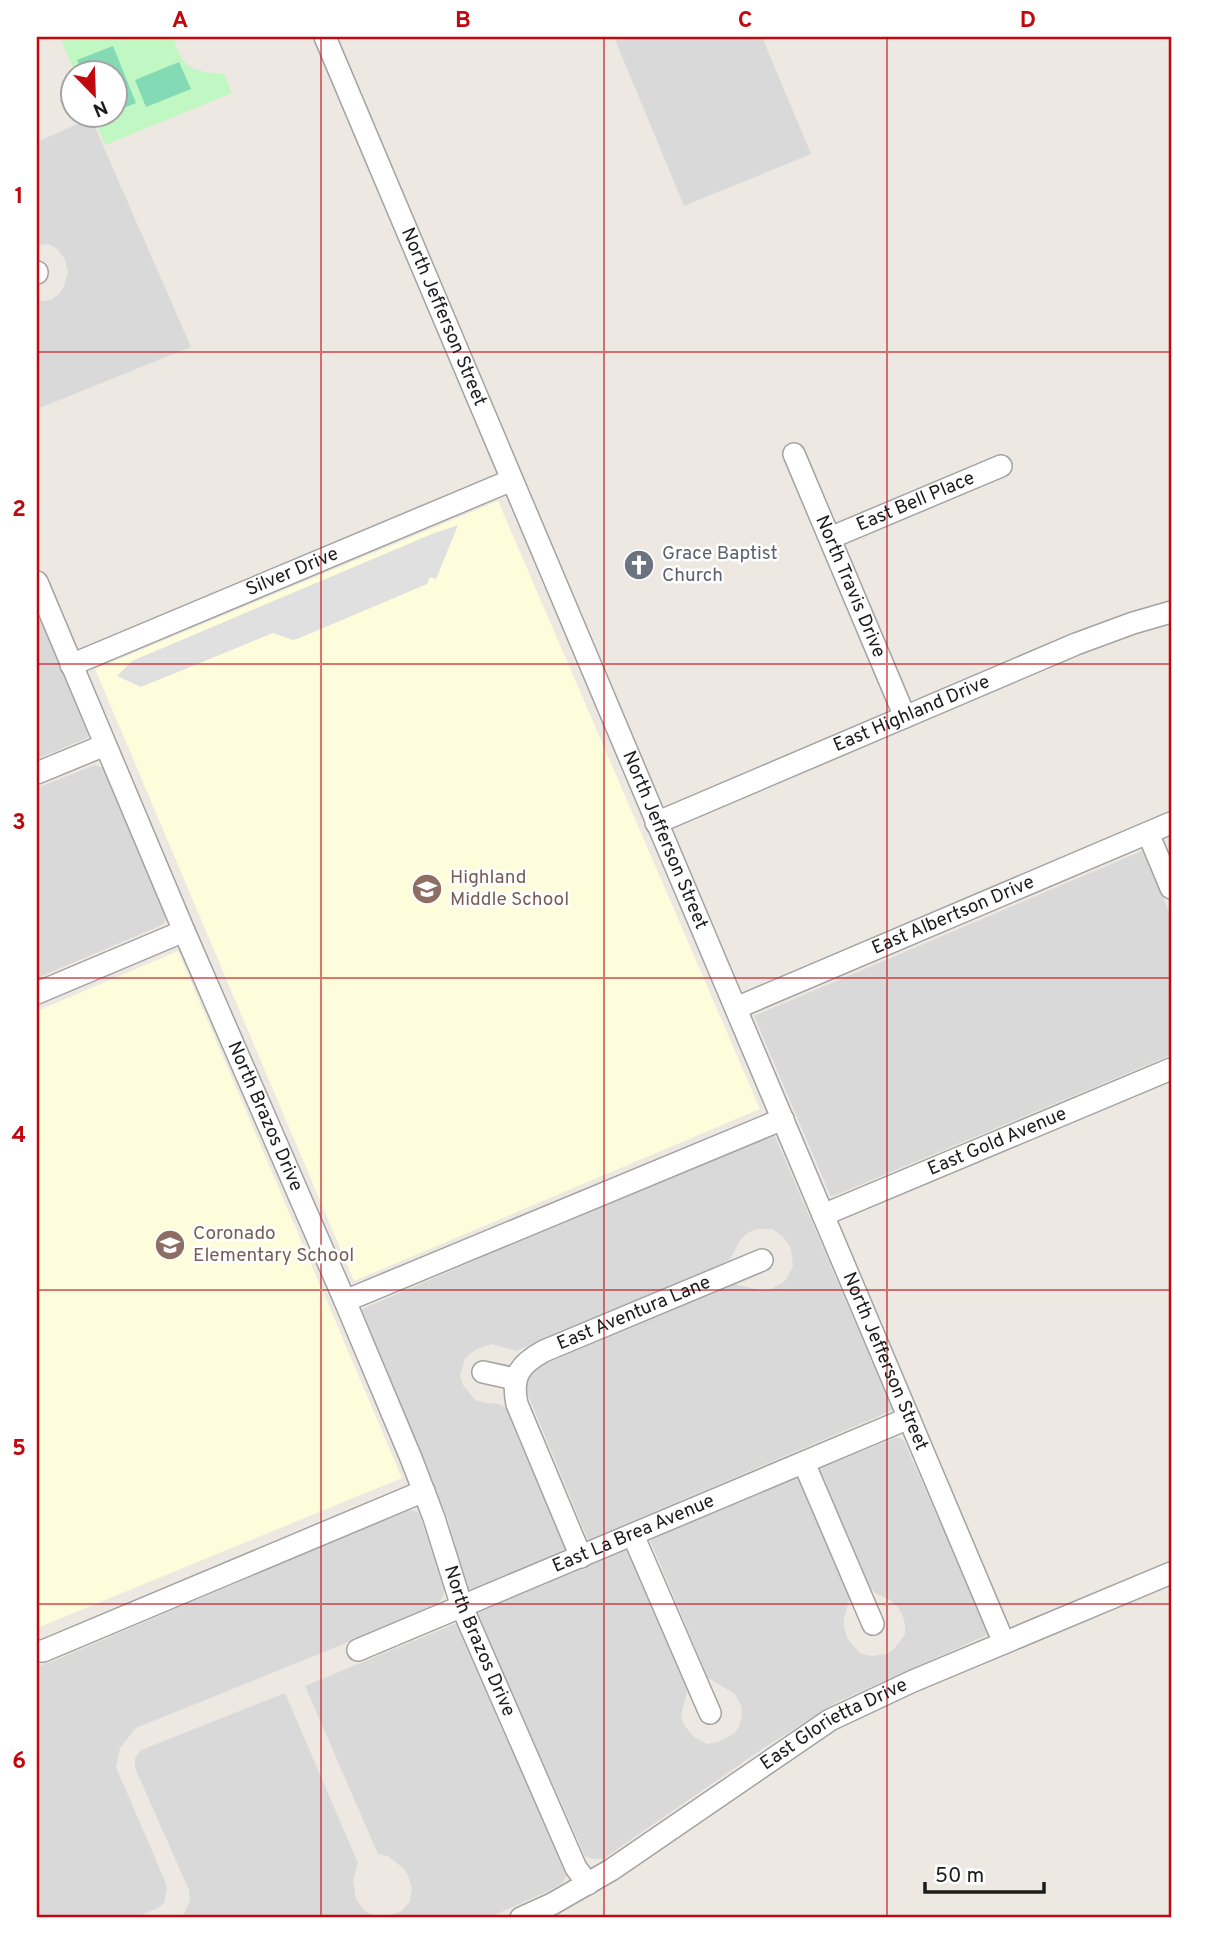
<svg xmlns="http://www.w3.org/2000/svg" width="1208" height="1955" font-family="Overpass,sans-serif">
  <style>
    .residential { fill: #dad9d9 }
    .education { fill: #fdfcdb }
    .park { fill: #c0f7c2 }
    .pitch { fill: #83dab5 }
    .parking { fill: #e0e0e0 }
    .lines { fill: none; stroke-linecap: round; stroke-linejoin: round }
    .minor-casing { stroke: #a3a3a3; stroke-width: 24 }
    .minor { stroke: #fff; stroke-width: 21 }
    .grid { fill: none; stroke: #c0080e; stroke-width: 2; stroke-opacity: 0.55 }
    .labels { text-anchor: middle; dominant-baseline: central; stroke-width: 5; stroke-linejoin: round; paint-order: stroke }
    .street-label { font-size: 19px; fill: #1c1c1c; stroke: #fff }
    .worship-label { font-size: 19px; fill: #5b616d; stroke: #fff; text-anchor: start }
    .education-label { font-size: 19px; fill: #785e54; stroke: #fff; text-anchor: start }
    .neatline { fill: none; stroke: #c0080e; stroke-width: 2.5 }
    .grid-label { font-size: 23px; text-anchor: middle; font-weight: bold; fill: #c0080e }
  </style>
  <rect width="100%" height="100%" fill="#ede9e2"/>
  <path class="residential" d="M 614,37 L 762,37 L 811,154 L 684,206 Z
    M 91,118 L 191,347 L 37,409 L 37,300 L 44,301 L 51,300 L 60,293 L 64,286 L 68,273 L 65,259 L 56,248 L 48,244 L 37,245 L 37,142 Z
    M 37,613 L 88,734 L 87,738 L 37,759 Z
    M 95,765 L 103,768 L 165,913 L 165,922 L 162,925 L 37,978 L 37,788 Z
    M 1142,851 L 1171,916 L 1171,1055 L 831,1197 L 754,1016 Z
    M 773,1132 L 893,1410 L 588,1540 L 528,1395 L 525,1385 L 528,1374 L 538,1367 L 735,1284 L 759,1290 L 769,1290 L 785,1281 L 793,1266 L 791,1249 L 786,1241 L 782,1236 L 772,1229 L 757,1229 L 749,1232 L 741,1239 L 730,1259 L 724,1263 L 523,1348 L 516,1351 L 491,1344 L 475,1350 L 465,1358 L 460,1376 L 463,1385 L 475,1400 L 486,1403 L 499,1404 L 506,1408 L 565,1544 L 565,1549 L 561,1551 L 483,1586 L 473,1590 L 467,1588 L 448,1519 L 360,1310 Z
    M 895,1438 L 900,1438 L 904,1441 L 988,1631 L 987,1635 L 837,1702 L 765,1747 L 603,1859 L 594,1859 L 585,1856 L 476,1612 L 627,1549 L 686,1685 L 687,1692 L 681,1715 L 684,1725 L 693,1736 L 701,1741 L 708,1744 L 718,1742 L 735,1733 L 740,1724 L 742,1714 L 741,1705 L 735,1694 L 708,1678 L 650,1540 L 799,1476 L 850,1597 L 844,1619 L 844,1628 L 847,1638 L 860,1653 L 872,1656 L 886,1654 L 893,1650 L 905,1634 L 905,1624 L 902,1614 L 897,1606 L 890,1600 L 875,1593 L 870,1587 L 819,1469 Z
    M 408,1510 L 418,1512 L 420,1516 L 444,1589 L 444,1595 L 441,1600 L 435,1605 L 361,1637 L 136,1728 L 120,1748 L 116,1767 L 165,1881 L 167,1889 L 164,1903 L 158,1908 L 134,1918 L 37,1918 L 37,1666 L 51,1662 Z
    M 457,1623 L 566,1875 L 564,1881 L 561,1884 L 548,1891 L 488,1918 L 381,1918 L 402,1911 L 410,1901 L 412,1888 L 409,1878 L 404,1869 L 388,1856 L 378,1854 L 305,1686 Z
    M 285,1693 L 358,1863 L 353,1880 L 356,1899 L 365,1911 L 379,1918 L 182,1918 L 190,1900 L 189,1890 L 135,1768 L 135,1758 L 141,1750 Z"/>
  <path class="education" d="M 498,501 L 760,1109 L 354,1281 L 95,669 Z
    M 178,951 L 402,1478 L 37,1628 L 37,1011 Z"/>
  <path class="park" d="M 60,37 L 174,37 C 180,69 195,72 224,74 L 232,93 L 105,145 L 93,116 L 116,116 L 116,74 L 75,73 Z"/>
  <path class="pitch" d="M 113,46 L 136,103 L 116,111 L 116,74 L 83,73 L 77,60 Z
    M 179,62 L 191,89 L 146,107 L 135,80 Z"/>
  <path class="parking" d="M 458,525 L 436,579 L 430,577 L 427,584 L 297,639 L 293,640 L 273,633 L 141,687 L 117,676 L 132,661 L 432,534 Z"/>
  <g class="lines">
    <g class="minor-casing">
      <g id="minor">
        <path id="s1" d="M 325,37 L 1004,1643"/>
        <path d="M 37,273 L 37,272"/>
        <path id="s2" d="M 794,454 L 905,717"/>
        <path id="s3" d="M 830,538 L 1001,466"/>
        <path id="s4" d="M 37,582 L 184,931 L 345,1301 L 411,1458 L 434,1518 L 462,1607 L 576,1868 L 588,1884"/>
        <path id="s5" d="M 71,665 L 512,480"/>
        <path d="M 37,773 L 105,745"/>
        <path id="s6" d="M 656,823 L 1076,644 L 1133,623 L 1171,612"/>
        <path d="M 1148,833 L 1171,888"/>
        <path d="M 37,993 L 184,931"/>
        <path id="s7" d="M 736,1008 L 1171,823"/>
        <path id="s8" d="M 823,1215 L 1171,1069"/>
        <path d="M 345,1301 L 783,1119"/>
        <path d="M 483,1372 L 515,1379"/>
        <path d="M 804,1463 L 873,1624"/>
        <path d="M 633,1535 L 710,1713"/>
        <path id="s9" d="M 581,1557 L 517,1404 C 511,1376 520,1364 544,1351 L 762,1260"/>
        <path id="s10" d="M 358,1650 L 909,1418"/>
        <path d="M 37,1651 L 43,1651 L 424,1491"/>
        <path id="s11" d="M 521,1918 L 552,1904 L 611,1870 L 830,1720 L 913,1681 L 1171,1573"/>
      </g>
    </g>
    <use href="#minor" class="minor"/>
  </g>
  <path class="grid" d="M 321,37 L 321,1918M 604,37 L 604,1918M 887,37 L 887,1918M 37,352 L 1171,352M 37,664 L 1171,664M 37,978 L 1171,978M 37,1290 L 1171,1290M 37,1604 L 1171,1604"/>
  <defs>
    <g id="church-disc" transform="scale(1.575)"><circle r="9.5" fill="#6b7280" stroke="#fff"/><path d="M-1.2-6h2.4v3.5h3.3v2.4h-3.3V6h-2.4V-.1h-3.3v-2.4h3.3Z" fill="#fff"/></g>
    <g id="school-disc" transform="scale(1.575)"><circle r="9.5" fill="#8d6e63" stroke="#fff"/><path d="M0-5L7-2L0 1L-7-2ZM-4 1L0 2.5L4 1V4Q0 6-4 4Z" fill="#fff"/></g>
  </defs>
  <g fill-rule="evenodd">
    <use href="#church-disc" x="639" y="565"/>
    <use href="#school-disc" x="427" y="889"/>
    <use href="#school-disc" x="170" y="1245"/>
  </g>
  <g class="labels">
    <g class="street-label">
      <text stroke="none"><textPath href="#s1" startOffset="304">North Jefferson Street</textPath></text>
      <text stroke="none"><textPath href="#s3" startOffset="93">East Bell Place</textPath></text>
      <text stroke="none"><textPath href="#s5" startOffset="240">Silver Drive</textPath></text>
      <text stroke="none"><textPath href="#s2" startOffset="144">North Travis Drive</textPath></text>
      <text stroke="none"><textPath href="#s6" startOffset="278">East Highland Drive</textPath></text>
      <text stroke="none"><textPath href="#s1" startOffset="872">North Jefferson Street</textPath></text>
      <text stroke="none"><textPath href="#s7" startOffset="236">East Albertson Drive</textPath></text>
      <text stroke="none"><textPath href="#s4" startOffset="581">North Brazos Drive</textPath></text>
      <text stroke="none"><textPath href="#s8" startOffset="189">East Gold Avenue</textPath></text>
      <text stroke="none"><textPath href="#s9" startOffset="329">East Aventura Lane</textPath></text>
      <text stroke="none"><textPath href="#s1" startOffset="1438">North Jefferson Street</textPath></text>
      <text stroke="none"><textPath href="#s10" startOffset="299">East La Brea Avenue</textPath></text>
      <text stroke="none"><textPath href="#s4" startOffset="1148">North Brazos Drive</textPath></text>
      <text stroke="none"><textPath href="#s11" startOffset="369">East Glorietta Drive</textPath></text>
    </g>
    <g class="worship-label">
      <text x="662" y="554">Grace Baptist<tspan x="662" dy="22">Church</tspan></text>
    </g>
    <g class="education-label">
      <text x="450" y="878">Highland<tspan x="450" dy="22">Middle School</tspan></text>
      <text x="193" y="1234">Coronado<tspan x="193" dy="22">Elementary School</tspan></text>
    </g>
  </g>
  <rect width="1208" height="1955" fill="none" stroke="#ffffff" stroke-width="77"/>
  <g transform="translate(94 94) rotate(157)"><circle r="33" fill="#ffffff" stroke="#a4a4a4" stroke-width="2"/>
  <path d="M0-5L12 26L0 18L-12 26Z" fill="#c0080e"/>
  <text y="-10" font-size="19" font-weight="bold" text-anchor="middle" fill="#1c1c1c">N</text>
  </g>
  <path d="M925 1882v10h119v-10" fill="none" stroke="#1c1c1c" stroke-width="3.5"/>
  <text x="935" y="1882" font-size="21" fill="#1c1c1c" stroke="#ffffff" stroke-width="5" paint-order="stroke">50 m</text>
  <rect x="38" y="38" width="1132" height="1878" class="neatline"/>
  <g class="grid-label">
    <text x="180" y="27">A</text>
    <text x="463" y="27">B</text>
    <text x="745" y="27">C</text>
    <text x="1028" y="27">D</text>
    <text x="19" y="203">1</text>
    <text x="19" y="516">2</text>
    <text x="19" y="829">3</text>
    <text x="19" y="1142">4</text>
    <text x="19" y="1455">5</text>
    <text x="19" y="1768">6</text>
  </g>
</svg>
